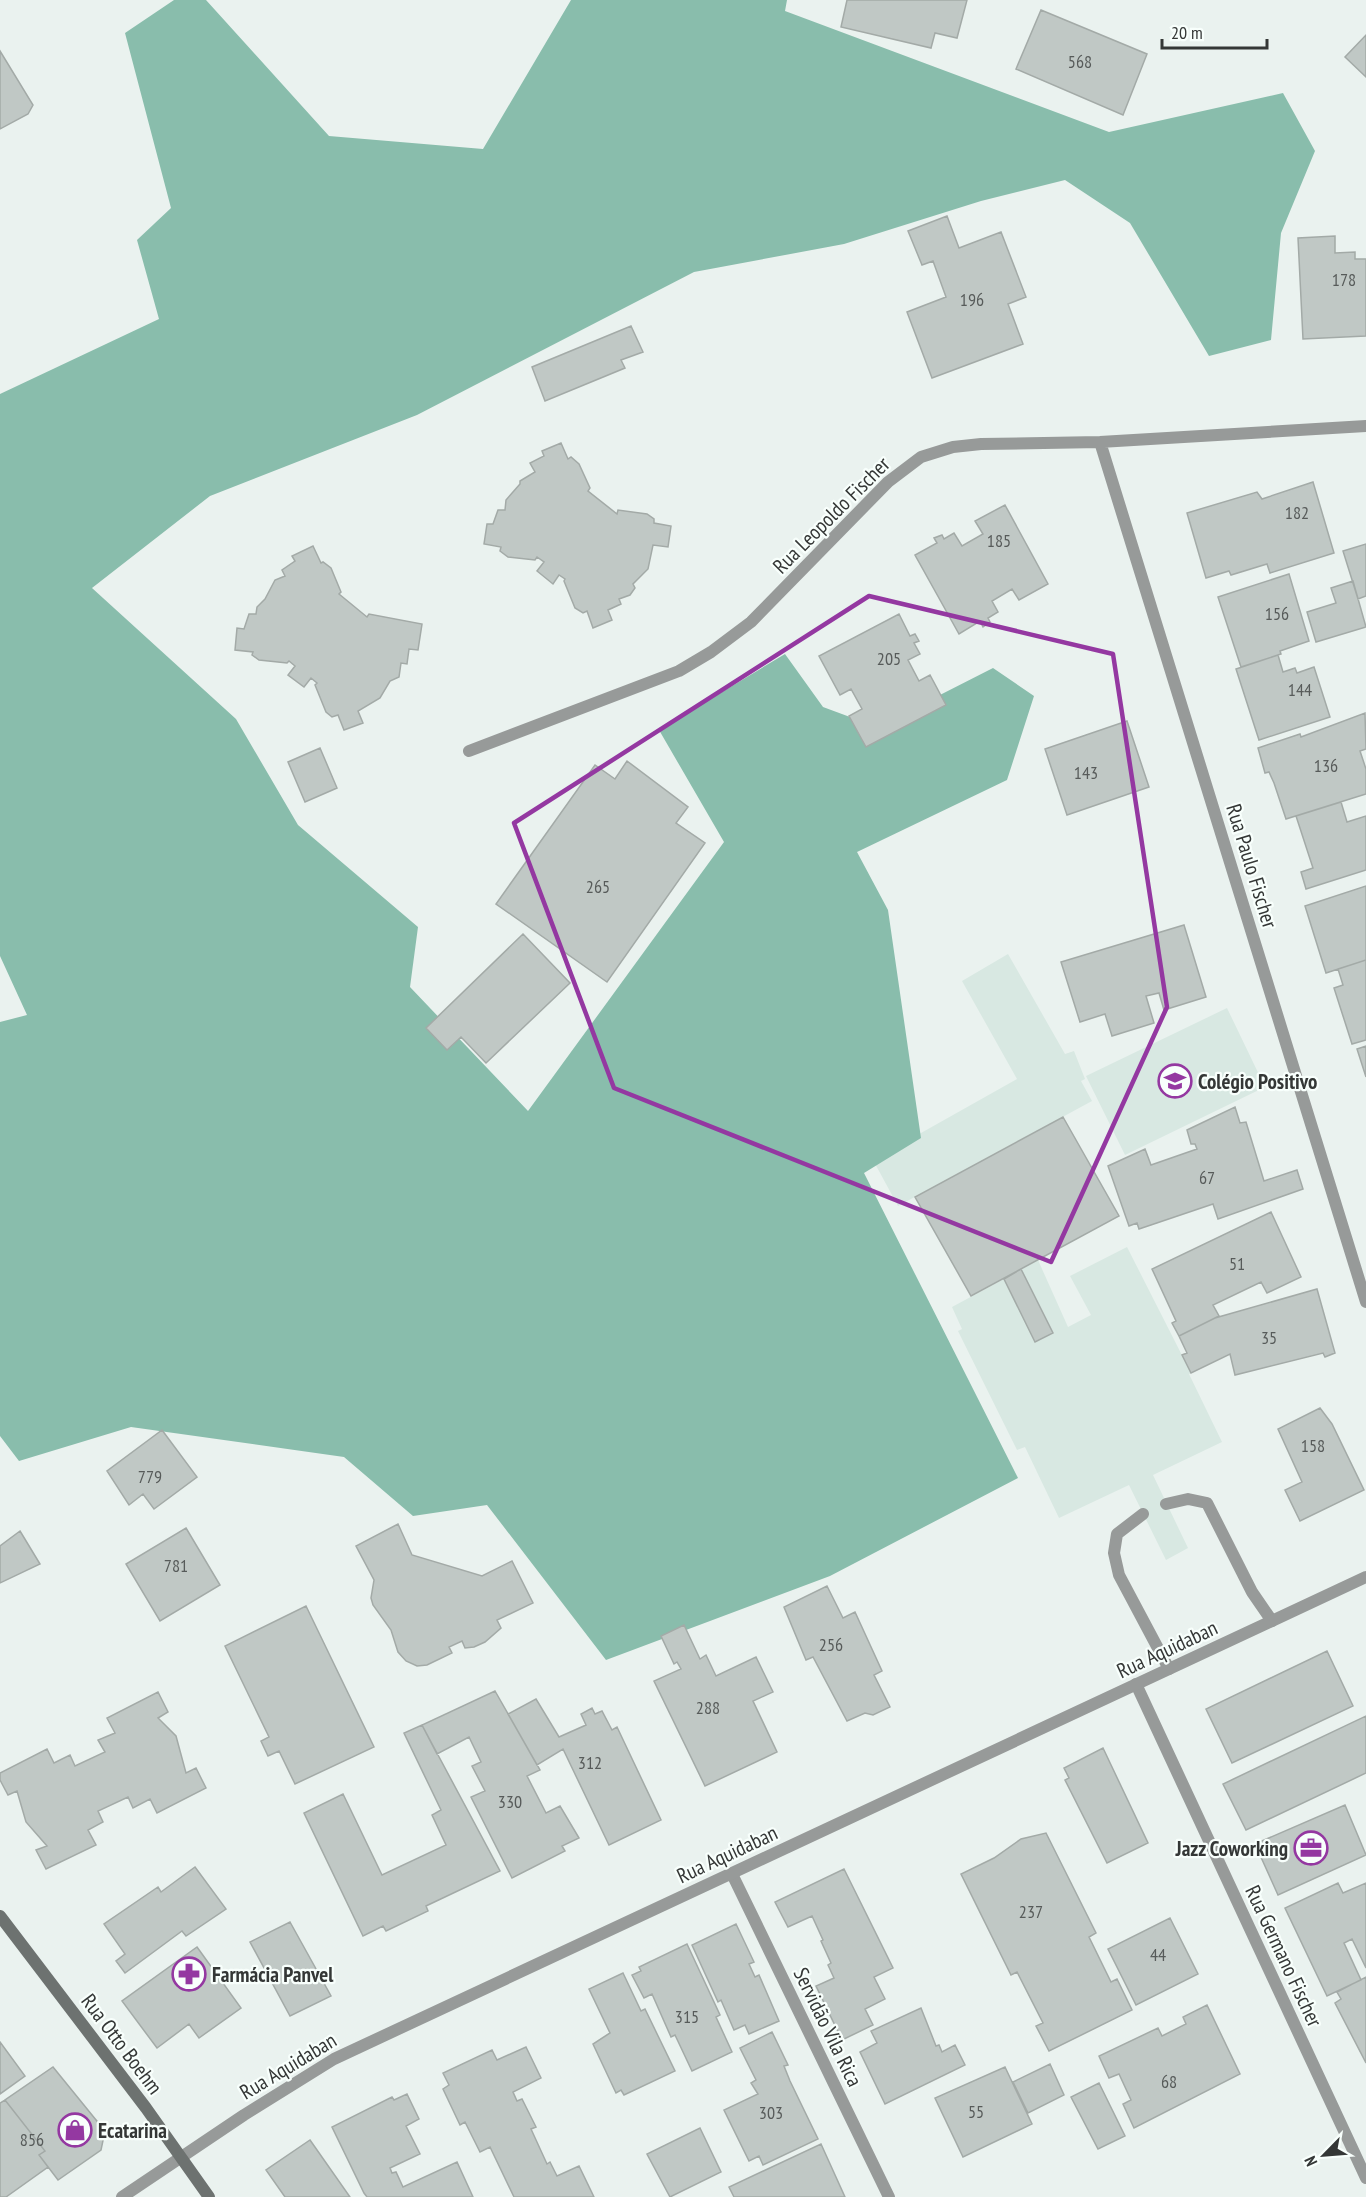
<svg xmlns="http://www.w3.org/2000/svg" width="1366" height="2197" font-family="'PT Sans Narrow',sans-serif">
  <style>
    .built { fill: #d8e8e2 }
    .forest { fill: #89bdac }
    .building { fill: #c0c8c5; stroke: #a3aaa7; stroke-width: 1.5 }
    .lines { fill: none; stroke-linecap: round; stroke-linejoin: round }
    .service { stroke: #979a99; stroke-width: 12 }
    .minor { stroke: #979a99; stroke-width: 12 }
    .tertiary { stroke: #979a99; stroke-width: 12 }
    .secondary { stroke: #6d7270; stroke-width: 12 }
    .marked { fill: none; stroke: #9438a1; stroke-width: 4.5; stroke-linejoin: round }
    .labels { text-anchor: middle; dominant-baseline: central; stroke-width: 4.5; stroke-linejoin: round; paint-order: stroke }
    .number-label { font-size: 18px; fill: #575b5a }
    .street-label { font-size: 21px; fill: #343736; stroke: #f8fffc }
    .poi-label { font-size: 21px; font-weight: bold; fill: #343736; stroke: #f8fffc; text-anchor: start }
  </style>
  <rect width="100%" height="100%" fill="#eaf2ef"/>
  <path class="built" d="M 1008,954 L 1065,1054 L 1074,1051 L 1085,1079 L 1081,1081 L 1092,1101 L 898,1206 L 873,1160 L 1017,1079 L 962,981 Z
    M 1227,1008 L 1265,1087 L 1125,1155 L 1086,1076 Z
    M 1127,1247 L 1191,1373 L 1189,1374 L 1222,1442 L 1153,1475 L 1188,1548 L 1166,1560 L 1129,1485 L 1059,1518 L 1025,1447 L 1017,1450 L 958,1331 L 962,1329 L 952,1307 L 1004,1279 L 1035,1341 L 1052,1333 L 1021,1269 L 1038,1260 L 1068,1327 L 1091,1315 L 1070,1276 Z"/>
  <path class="forest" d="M 174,0 L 206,0 L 329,136 L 483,149 L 571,0 L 787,0 L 785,11 L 1109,132 L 1283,93 L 1315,151 L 1281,233 L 1271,340 L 1209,356 L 1130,223 L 1065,180 L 981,201 L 844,244 L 694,272 L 417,415 L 210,496 L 92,588 L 236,719 L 298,825 L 418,927 L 410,987 L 528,1111 L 724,842 L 659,730 L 785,654 L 823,707 L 877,727 L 993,668 L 1034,696 L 1007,780 L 857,852 L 888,910 L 921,1138 L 864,1173 L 1018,1478 L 830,1576 L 606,1660 L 487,1505 L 413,1516 L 344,1457 L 131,1427 L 19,1461 L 0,1436 L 0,1022 L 27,1015 L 0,956 L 0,394 L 159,319 L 137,240 L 171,208 L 125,33 Z"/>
  <path class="building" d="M 847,0 L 967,0 L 957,38 L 935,33 L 931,48 L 841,27 Z
    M 1041,10 L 1147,54 L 1123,115 L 1016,69 Z
    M 1366,35 L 1366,77 L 1345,57 Z
    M 0,51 L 33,105 L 28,114 L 0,129 Z
    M 947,216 L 959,248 L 1001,232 L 1026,297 L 1008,304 L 1023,344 L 932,378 L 907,312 L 946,297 L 933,261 L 922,265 L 908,231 Z
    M 1335,236 L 1335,253 L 1355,252 L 1355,259 L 1366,259 L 1366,336 L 1303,339 L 1298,238 Z
    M 631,326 L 643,352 L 621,360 L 625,368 L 545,401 L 532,367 Z
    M 561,443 L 568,459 L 571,457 L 579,464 L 590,488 L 588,491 L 617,514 L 618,510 L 647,514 L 654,519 L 654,523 L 671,526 L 668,547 L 653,545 L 648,569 L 633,584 L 635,588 L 630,595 L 619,599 L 621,604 L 608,610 L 612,620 L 593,628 L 587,611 L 583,613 L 575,608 L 564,581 L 565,579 L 559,575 L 553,584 L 537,571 L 544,562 L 537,557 L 535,560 L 508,557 L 500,551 L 501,547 L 484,544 L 487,524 L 493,524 L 498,510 L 505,510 L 506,500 L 520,484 L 520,481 L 535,472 L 530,463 L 544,456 L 542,451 Z
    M 1313,482 L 1334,553 L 1270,573 L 1267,564 L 1231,575 L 1229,571 L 1206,578 L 1187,513 L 1257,492 L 1262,499 Z
    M 1005,505 L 1048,584 L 1019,600 L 1012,589 L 992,601 L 998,612 L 988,618 L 990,622 L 983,627 L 980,621 L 959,634 L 915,555 L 937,543 L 934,538 L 942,535 L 944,539 L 954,533 L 962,546 L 983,534 L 975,521 Z
    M 1366,544 L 1366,596 L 1358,599 L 1343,551 Z
    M 313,546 L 321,563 L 323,562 L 331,568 L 341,592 L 339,594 L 367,617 L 369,614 L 422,624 L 418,650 L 409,649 L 407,664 L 401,663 L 399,677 L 390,681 L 380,698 L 358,711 L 363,723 L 344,730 L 338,715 L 332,717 L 326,712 L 315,685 L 317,683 L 311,678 L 304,687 L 288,675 L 295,666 L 289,661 L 287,663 L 259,660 L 252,655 L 253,652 L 235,650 L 237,628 L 244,629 L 249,614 L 256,614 L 257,607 L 265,599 L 275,580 L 285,576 L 282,570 L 295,561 L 292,556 Z
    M 1289,574 L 1309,641 L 1280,651 L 1281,654 L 1241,667 L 1218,597 Z
    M 1353,581 L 1366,627 L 1316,642 L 1307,612 L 1336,603 L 1331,588 Z
    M 899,614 L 910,636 L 915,634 L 919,641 L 914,643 L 920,654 L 908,660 L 919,681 L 930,675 L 946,705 L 866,747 L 849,716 L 862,709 L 851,689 L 840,695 L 819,656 Z
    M 1278,655 L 1283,672 L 1295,668 L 1297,673 L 1314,667 L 1330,717 L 1259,740 L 1236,669 Z
    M 1365,713 L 1366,749 L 1360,751 L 1366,769 L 1366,794 L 1286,819 L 1274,783 L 1269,772 L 1265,773 L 1258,748 L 1300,734 L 1301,737 Z
    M 1127,721 L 1149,787 L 1067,815 L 1045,749 Z
    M 320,748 L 337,788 L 305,802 L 288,762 Z
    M 627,761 L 688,807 L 676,823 L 705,843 L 607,982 L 496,904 L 595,765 L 615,779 Z
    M 1341,802 L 1347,822 L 1366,816 L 1366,870 L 1306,889 L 1301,872 L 1313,868 L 1296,816 Z
    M 1366,886 L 1366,960 L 1326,973 L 1305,906 Z
    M 1184,925 L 1206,997 L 1164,1010 L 1159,993 L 1146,996 L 1154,1023 L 1112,1036 L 1105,1014 L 1080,1022 L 1061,962 Z
    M 523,934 L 570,983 L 486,1063 L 461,1037 L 447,1050 L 426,1028 Z
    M 1366,960 L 1366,1040 L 1352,1044 L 1334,988 L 1343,985 L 1338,969 Z
    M 1366,1046 L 1366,1077 L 1357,1049 Z
    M 1235,1107 L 1240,1123 L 1246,1122 L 1264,1181 L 1297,1170 L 1303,1189 L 1218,1219 L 1213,1204 L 1139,1229 L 1137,1223 L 1129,1226 L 1108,1166 L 1145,1149 L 1151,1165 L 1197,1149 L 1195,1144 L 1191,1144 L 1187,1130 Z
    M 1063,1117 L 1119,1216 L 971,1296 L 915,1197 Z
    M 1271,1212 L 1301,1277 L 1267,1293 L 1261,1282 L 1213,1305 L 1219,1316 L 1179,1336 L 1172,1323 L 1176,1321 L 1152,1269 Z
    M 1021,1269 L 1053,1333 L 1035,1342 L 1004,1279 Z
    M 1317,1289 L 1335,1353 L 1325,1357 L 1323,1353 L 1235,1375 L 1230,1354 L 1191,1373 L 1182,1355 L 1187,1353 L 1179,1336 L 1215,1318 Z
    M 1320,1408 L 1332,1424 L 1364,1490 L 1300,1521 L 1285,1490 L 1302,1482 L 1278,1429 Z
    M 162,1430 L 197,1477 L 154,1509 L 143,1494 L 129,1505 L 107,1471 Z
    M 398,1524 L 412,1555 L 482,1576 L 512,1561 L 533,1603 L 497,1620 L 501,1628 L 485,1642 L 474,1647 L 465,1648 L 462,1641 L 449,1647 L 452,1653 L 427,1665 L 417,1666 L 406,1661 L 398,1652 L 391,1630 L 373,1605 L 371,1598 L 374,1580 L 356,1546 Z
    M 186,1528 L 220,1585 L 160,1621 L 126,1564 Z
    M 20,1531 L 40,1564 L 0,1583 L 0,1546 Z
    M 827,1586 L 843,1618 L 855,1612 L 882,1671 L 874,1675 L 890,1707 L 873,1715 L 865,1713 L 847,1721 L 813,1657 L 806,1660 L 784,1607 Z
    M 306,1606 L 374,1747 L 295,1784 L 279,1751 L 268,1756 L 261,1741 L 269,1737 L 225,1646 Z
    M 684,1625 L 700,1659 L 706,1655 L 716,1676 L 756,1657 L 773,1692 L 753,1701 L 777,1752 L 705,1786 L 654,1681 L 681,1669 L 677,1662 L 674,1664 L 661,1636 Z
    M 1327,1651 L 1353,1706 L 1232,1763 L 1206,1709 Z
    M 495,1691 L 540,1770 L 527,1776 L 546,1813 L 560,1806 L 579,1838 L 562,1846 L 565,1851 L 512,1878 L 471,1797 L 485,1791 L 472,1766 L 481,1762 L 469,1737 L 437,1754 L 422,1725 Z
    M 158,1692 L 168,1712 L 158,1718 L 176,1736 L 186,1773 L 196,1768 L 206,1788 L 157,1813 L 150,1799 L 133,1808 L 128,1797 L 98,1811 L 103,1822 L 88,1830 L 96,1845 L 46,1869 L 36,1850 L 47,1846 L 26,1822 L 17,1791 L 8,1795 L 0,1780 L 0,1773 L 47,1749 L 54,1763 L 70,1755 L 75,1766 L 105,1752 L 98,1740 L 115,1733 L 107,1718 Z
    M 536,1699 L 559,1737 L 586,1725 L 581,1714 L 592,1708 L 595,1714 L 602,1711 L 612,1730 L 617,1727 L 661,1820 L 609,1845 L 563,1749 L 537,1765 L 508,1714 Z
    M 1366,1716 L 1366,1773 L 1246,1830 L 1223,1784 Z
    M 422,1725 L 500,1871 L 426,1906 L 428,1911 L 386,1931 L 383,1926 L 363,1936 L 304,1813 L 343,1794 L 382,1875 L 446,1845 L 432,1815 L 441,1810 L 404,1733 Z
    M 1103,1748 L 1148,1843 L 1107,1863 L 1065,1780 L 1069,1778 L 1064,1768 Z
    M 1345,1805 L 1366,1855 L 1278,1895 L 1255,1844 Z
    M 1046,1833 L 1096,1933 L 1089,1937 L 1111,1982 L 1117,1979 L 1132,2010 L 1049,2051 L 1036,2026 L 1043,2023 L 1017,1972 L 1011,1975 L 961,1874 L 994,1858 L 1021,1839 Z
    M 195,1867 L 226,1909 L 186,1936 L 182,1931 L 125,1973 L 116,1961 L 125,1954 L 104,1924 L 158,1887 L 161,1892 Z
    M 844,1869 L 893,1968 L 874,1977 L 885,1999 L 865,2009 L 873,2025 L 842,2040 L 816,1986 L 834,1978 L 828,1965 L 831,1963 L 821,1941 L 823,1940 L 812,1916 L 788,1927 L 775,1902 Z
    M 1338,1883 L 1343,1893 L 1366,1883 L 1366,1968 L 1352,1939 L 1344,1943 L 1361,1980 L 1327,1996 L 1285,1908 Z
    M 1170,1918 L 1198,1974 L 1136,2005 L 1108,1949 Z
    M 290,1922 L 331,1996 L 290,2016 L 250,1942 Z
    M 736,1924 L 754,1962 L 749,1964 L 755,1977 L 759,1975 L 779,2021 L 749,2034 L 745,2025 L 734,2030 L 721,2000 L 718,2002 L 692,1945 Z
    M 687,1944 L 720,2015 L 716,2017 L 732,2052 L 692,2071 L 675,2035 L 671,2037 L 652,1994 L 644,1998 L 632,1975 L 641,1971 L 639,1967 Z
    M 197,1947 L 241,2008 L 199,2038 L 189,2024 L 157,2048 L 122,2001 Z
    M 623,1973 L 641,2011 L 645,2009 L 675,2071 L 624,2095 L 621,2090 L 616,2093 L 593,2044 L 610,2033 L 589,1989 Z
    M 1366,1977 L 1366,2063 L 1335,2003 L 1341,1999 L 1337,1992 Z
    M 1207,2005 L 1240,2074 L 1134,2128 L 1123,2104 L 1131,2100 L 1119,2074 L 1109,2078 L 1099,2056 L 1158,2028 L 1162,2036 L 1186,2024 L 1183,2017 Z
    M 921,2008 L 936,2046 L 939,2045 L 942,2052 L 955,2045 L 965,2065 L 885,2104 L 860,2052 L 877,2043 L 871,2031 Z
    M 772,2032 L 788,2065 L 784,2066 L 790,2081 L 818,2139 L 763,2165 L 759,2156 L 749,2161 L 724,2110 L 758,2094 L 751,2083 L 756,2080 L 740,2048 Z
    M 0,2042 L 25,2076 L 0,2094 Z
    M 526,2047 L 541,2078 L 513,2092 L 517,2101 L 522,2099 L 536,2127 L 531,2129 L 547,2164 L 550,2162 L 557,2176 L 579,2166 L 594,2197 L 514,2197 L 490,2147 L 480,2152 L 465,2122 L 460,2125 L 443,2089 L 449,2085 L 443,2073 L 492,2050 L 497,2060 Z
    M 1050,2064 L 1064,2095 L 1028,2113 L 1013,2082 Z
    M 53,2067 L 105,2131 L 101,2150 L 58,2180 L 39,2155 L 45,2151 L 5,2100 Z
    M 1005,2067 L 1032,2124 L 963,2157 L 935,2098 Z
    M 1099,2083 L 1125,2136 L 1098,2149 L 1071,2097 Z
    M 407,2094 L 419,2119 L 406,2126 L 420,2154 L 390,2168 L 392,2173 L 396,2172 L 403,2187 L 457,2162 L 473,2197 L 367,2197 L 364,2193 L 332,2127 L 392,2097 L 394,2100 Z
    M 5,2100 L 45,2151 L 39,2155 L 48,2167 L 6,2197 L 0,2197 L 0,2103 Z
    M 700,2128 L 721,2172 L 670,2197 L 647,2154 Z
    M 310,2140 L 350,2197 L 285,2197 L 266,2170 Z
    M 821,2144 L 845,2197 L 734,2197 L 729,2187 Z"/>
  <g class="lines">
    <path class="service" d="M 1166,1504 L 1188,1499 L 1207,1503 L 1252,1592 L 1272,1621
      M 1143,1514 L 1117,1534 L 1114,1553 L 1119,1575 L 1169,1669"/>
    <path class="minor" d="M 1100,442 L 1366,1302
      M 469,751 L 679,671 L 711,652 L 751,622 L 888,482 L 921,457 L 953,447 L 981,444 L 1100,442 L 1366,426
      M 1136,1684 L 1366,2178
      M 732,1874 L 889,2197"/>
    <path class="tertiary" d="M 122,2197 L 244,2115 L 334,2059 L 1366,1577"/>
    <path class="secondary" d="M 0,1916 L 146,2108 L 209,2197"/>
  </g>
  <path class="marked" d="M 869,596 L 1113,654 L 1167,1007 L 1051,1262 L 614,1088 L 514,823 Z"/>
  <defs>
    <g id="school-ring" transform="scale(1.725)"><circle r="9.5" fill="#f8fffc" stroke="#9438a1" stroke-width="1.5"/><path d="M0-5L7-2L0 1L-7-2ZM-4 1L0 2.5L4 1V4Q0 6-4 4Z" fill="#9438a1"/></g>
    <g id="office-ring" transform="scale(1.725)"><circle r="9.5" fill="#f8fffc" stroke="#9438a1" stroke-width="1.5"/><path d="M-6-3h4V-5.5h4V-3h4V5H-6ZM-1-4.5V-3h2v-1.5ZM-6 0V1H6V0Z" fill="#9438a1"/></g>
    <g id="pharmacy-ring" transform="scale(1.725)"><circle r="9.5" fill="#f8fffc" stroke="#9438a1" stroke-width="1.5"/><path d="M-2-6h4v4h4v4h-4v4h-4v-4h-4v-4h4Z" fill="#9438a1"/></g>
    <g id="shop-ring" transform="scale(1.725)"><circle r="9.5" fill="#f8fffc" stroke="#9438a1" stroke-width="1.5"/><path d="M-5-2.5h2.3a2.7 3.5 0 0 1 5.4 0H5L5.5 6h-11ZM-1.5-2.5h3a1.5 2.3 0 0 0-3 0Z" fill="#9438a1"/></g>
  </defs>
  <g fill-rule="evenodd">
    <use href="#school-ring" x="1175" y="1081"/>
    <use href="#office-ring" x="1311" y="1848"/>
    <use href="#pharmacy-ring" x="189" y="1974"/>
    <use href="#shop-ring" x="75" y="2130"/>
  </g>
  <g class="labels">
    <g class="number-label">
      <text x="1080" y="61">568</text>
      <text x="1344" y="279">178</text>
      <text x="972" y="299">196</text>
      <text x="1297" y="512">182</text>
      <text x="999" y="540">185</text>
      <text x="1277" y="613">156</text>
      <text x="889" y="658">205</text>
      <text x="1300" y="689">144</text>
      <text x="1326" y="765">136</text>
      <text x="1086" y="772">143</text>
      <text x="598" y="886">265</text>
      <text x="1207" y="1177">67</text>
      <text x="1237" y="1263">51</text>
      <text x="1269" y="1337">35</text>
      <text x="1313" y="1445">158</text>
      <text x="150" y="1476">779</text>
      <text x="176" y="1565">781</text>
      <text x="831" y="1644">256</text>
      <text x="708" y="1707">288</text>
      <text x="590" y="1762">312</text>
      <text x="510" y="1801">330</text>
      <text x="1031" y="1911">237</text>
      <text x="1158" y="1954">44</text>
      <text x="687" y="2016">315</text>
      <text x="1169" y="2081">68</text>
      <text x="976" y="2111">55</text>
      <text x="771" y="2112">303</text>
      <text x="32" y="2139">856</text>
    </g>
    <g class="street-label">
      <text transform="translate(831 515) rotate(-45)">Rua Leopoldo Fischer</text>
      <text transform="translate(1252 866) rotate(73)">Rua Paulo Fischer</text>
      <text transform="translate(1167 1649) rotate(-25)">Rua Aquidaban</text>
      <text transform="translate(727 1854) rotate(-25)">Rua Aquidaban</text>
      <text transform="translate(1284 1956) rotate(65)">Rua Germano Fischer</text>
      <text transform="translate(828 2027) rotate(64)">Servidão Vila Rica</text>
      <text transform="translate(122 2044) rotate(53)">Rua Otto Boehm</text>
      <text transform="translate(288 2066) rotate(-31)">Rua Aquidaban</text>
    </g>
    <g class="poi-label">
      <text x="1198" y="1081">Colégio Positivo</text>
      <text x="1288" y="1848" text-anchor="end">Jazz Coworking</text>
      <text x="212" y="1974">Farmácia Panvel</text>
      <text x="98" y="2130">Ecatarina</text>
    </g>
  </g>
  <g transform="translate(1324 2155) rotate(245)" stroke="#f8fffc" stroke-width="4.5" paint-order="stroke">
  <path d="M0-4.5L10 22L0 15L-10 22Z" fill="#343736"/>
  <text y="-9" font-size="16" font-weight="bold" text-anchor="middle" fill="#343736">N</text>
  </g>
  <path d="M1162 39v9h105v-9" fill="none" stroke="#343736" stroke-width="3"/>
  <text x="1171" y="39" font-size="18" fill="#343736" stroke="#f8fffc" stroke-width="4.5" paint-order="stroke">20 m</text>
</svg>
